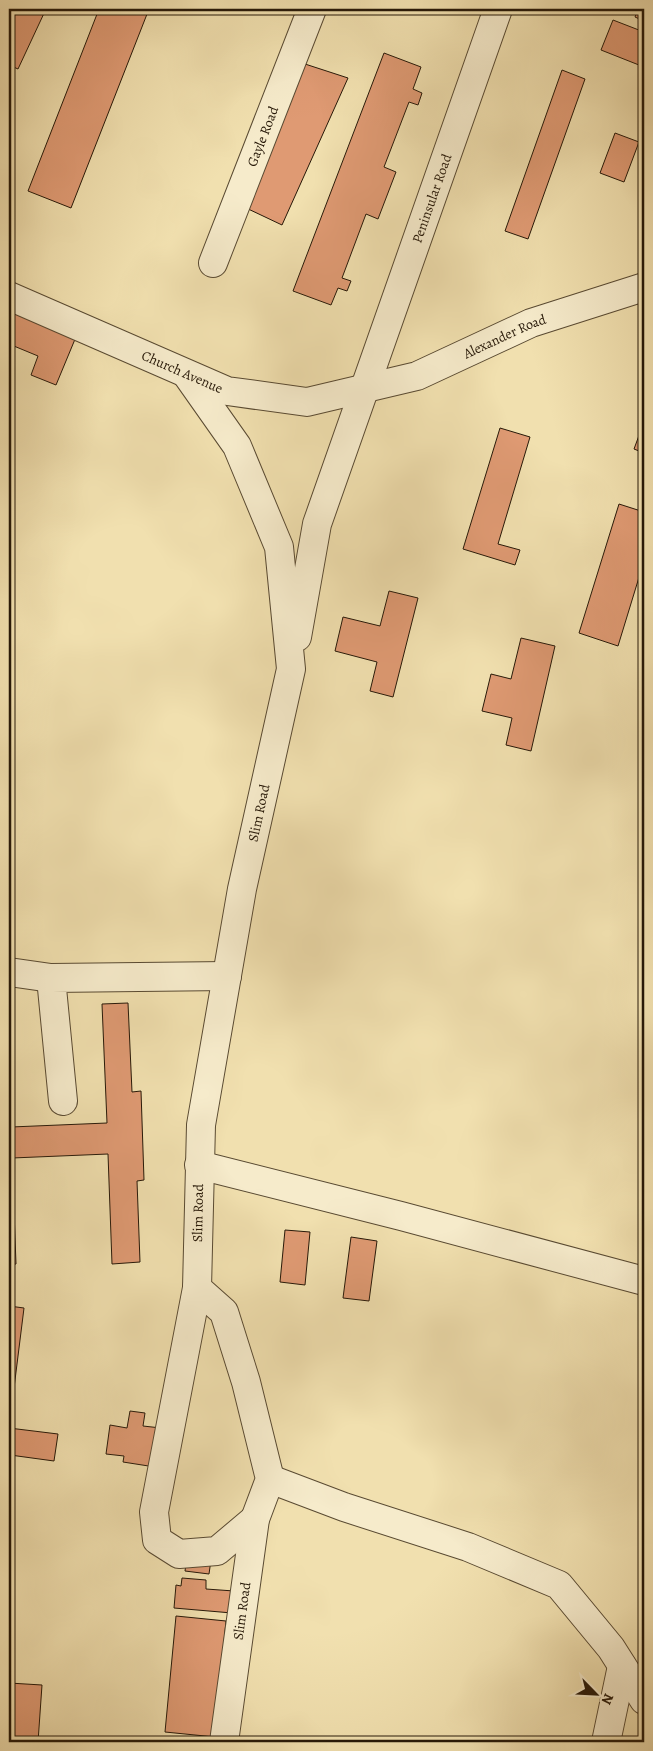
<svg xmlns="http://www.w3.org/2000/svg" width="653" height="1751" font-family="Alegreya,serif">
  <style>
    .building { fill: #df9a73; stroke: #261808 }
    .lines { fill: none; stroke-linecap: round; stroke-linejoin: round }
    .minor-casing { stroke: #594a32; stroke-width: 30 }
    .minor { stroke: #f6ebcb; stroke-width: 28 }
    .labels { text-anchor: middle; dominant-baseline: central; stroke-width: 5; stroke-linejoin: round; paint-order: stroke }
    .street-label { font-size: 14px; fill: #261808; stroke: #f6ebcb }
  </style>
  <rect width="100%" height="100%" fill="#f1e0af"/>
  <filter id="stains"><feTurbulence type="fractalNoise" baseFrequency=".004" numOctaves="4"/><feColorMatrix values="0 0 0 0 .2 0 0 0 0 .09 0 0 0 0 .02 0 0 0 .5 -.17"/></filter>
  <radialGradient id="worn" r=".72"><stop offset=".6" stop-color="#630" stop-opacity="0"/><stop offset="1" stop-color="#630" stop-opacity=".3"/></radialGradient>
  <path class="building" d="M 9,9 L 46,9 L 18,69 L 9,65 Z
    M 99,9 L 149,9 L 71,208 L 28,191 Z
    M 638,9 L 644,9 L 644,21 L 635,17 Z
    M 613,20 L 644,32 L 644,67 L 601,50 Z
    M 384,53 L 421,67 L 413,89 L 422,93 L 418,105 L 409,102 L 384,167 L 396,172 L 378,219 L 366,214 L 342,278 L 351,281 L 347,291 L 338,288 L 331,305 L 293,291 Z
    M 305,64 L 348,78 L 282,225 L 244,207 Z
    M 562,70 L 585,79 L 528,239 L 505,231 Z
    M 615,133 L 639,142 L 624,182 L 600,173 Z
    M 9,304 L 78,332 L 56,385 L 31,375 L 38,356 L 9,344 Z
    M 644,422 L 644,453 L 634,449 Z
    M 500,428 L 530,437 L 498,544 L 520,550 L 515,565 L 463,549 Z
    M 619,504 L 644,512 L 644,561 L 618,646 L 579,633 Z
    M 389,591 L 418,598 L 393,697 L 370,691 L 377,662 L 335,651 L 343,617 L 380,626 Z
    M 521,638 L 555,646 L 531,751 L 506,745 L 512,718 L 482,711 L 491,674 L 511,679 Z
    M 128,1003 L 132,1092 L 141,1091 L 144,1180 L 137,1181 L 140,1262 L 112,1264 L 108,1154 L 12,1158 L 16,1264 L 9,1265 L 9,1072 L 11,1127 L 107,1123 L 102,1004 Z
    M 285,1230 L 310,1232 L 305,1285 L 280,1282 Z
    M 351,1237 L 377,1241 L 369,1301 L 343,1298 Z
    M 9,1306 L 24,1308 L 9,1428 Z
    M 130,1411 L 145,1413 L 143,1426 L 161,1428 L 155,1467 L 123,1462 L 124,1456 L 106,1454 L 110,1425 L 127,1428 Z
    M 9,1428 L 58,1434 L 54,1461 L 10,1455 L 9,1468 Z
    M 187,1557 L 211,1560 L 209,1574 L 185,1571 Z
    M 182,1578 L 206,1580 L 206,1589 L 234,1591 L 232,1613 L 174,1608 L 176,1585 L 181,1586 Z
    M 176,1616 L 226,1621 L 215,1737 L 165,1732 Z
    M 9,1683 L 42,1685 L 38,1742 L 9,1742 Z"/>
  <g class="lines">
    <g class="minor-casing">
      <g id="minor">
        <path id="s1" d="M 213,263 L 312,9"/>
        <path id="s2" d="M 9,296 L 227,391 L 307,402 L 417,376 L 531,323 L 644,287"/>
        <path d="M 187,375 L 237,446 L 279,547 L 291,669 L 242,889 L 201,1125 L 197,1288 L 224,1312 L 246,1382 L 270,1479 L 255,1519 L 224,1742"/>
        <path id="s3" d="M 297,637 L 317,524 L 498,9"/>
        <path d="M 9,972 L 51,978"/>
        <path d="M 63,1101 L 51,978 L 227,976"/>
        <path d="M 199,1165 L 401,1216 L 644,1281"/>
        <path d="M 197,1288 L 154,1512 L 157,1540 L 179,1554 L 217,1551 L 255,1519"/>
        <path d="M 270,1479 L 344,1507 L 468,1547 L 559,1585 L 611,1648 L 644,1700"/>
        <path d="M 606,1742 L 622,1666"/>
      </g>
    </g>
    <use href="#minor" class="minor"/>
  </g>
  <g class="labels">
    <g class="street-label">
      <text stroke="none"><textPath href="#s1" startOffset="136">Gayle Road</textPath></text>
      <text stroke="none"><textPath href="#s3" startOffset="460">Peninsular Road</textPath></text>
      <text stroke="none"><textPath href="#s2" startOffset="528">Alexander Road</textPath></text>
      <text stroke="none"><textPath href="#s2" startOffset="189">Church Avenue</textPath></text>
      <text transform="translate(259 813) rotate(-78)">Slim Road</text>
      <text transform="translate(198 1213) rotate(-89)">Slim Road</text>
      <text transform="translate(242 1611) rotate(-82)">Slim Road</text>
    </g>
  </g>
  <rect width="653" height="1751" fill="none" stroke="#f1e0af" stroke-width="30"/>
  <rect x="10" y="10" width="633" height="1731" fill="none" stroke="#261808" stroke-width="2.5"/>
  <rect x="15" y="15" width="623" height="1721" fill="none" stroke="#261808"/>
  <g transform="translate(596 1694) rotate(114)" stroke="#f6ebcb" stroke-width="4" paint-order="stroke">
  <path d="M0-4L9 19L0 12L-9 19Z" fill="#261808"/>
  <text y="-8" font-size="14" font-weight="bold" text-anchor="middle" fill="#261808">N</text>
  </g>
  <rect width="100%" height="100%" filter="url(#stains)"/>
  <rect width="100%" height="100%" fill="url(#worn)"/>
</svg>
